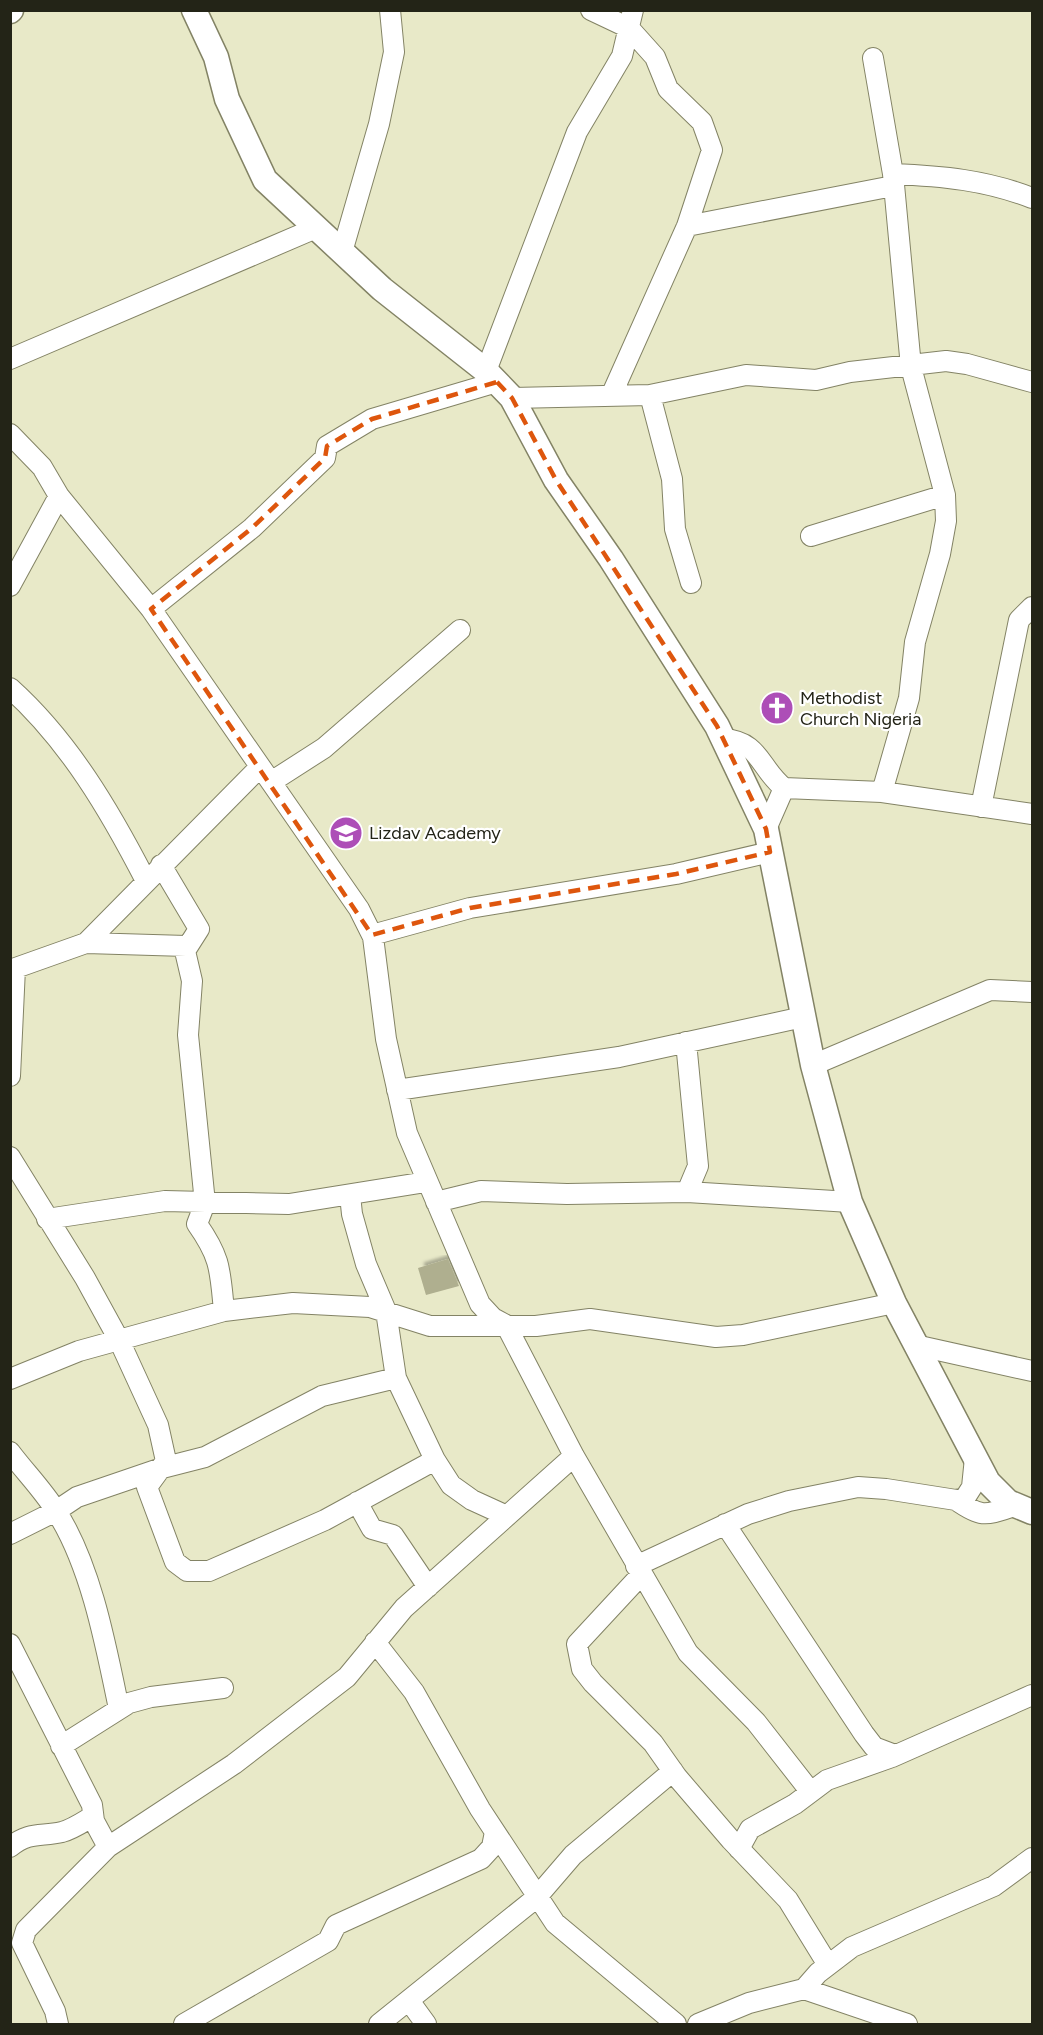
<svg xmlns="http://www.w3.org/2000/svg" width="1043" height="2035" font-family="Figtree,sans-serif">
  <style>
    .building { fill: #afaf8f; filter: url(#shadow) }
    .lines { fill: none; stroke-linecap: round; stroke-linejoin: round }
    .minor-casing { stroke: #838365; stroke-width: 22 }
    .tertiary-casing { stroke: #838365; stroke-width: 27 }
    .minor { stroke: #fff; stroke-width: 20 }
    .tertiary { stroke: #fff; stroke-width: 24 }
    .marked { fill: none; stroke: #de560d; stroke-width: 4.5; stroke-dasharray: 12 8; stroke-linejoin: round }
    .labels { text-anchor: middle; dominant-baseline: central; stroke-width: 4.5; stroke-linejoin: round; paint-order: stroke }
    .poi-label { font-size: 18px; fill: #232417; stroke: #fff; text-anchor: start }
  </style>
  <defs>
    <filter id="shadow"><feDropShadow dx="5.5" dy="-5.5" stdDeviation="1.5" flood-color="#0004"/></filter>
  </defs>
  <rect width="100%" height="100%" fill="#e8e9c8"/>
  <path class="building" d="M 448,1259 L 459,1286 L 426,1295 L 418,1268 Z"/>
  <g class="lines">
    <g class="minor-casing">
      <path id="minor" d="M 591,10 L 629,28 L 655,57 L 668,89 L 702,122 L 712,150 L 687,226 L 611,396
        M 873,58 L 893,174 L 911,367 L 945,495 L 946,521 L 940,554 L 915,642 L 909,698 L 882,792
        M 893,174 C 942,176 986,180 1032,198
        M 687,226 L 893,186
        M 342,252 L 379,124 L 394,52 L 390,10
        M 10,359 L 316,228
        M 486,371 L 577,132 L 622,56 L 633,10
        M 650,395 L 672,479 L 675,529 L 691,583
        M 512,398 L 650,395 L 746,375 L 816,380 L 850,372 L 946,361 L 967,364 L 1032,382
        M 10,434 L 42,467 L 59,496 L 151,609 L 359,909 L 373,937 L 386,1039 L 407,1133 L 480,1304 L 493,1318 L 506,1325 L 574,1456 L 688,1653 L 756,1722 L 810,1791
        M 811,536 L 945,495
        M 10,586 L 59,496
        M 151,609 L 252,528 L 325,458 L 327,446 L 372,419 L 497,382
        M 10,688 C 69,741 110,811 146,881
        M 723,739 C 760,741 759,768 784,788 L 882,792 L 1032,814
        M 271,782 L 324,748 L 460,630
        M 981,807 L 1019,620 L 1032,607
        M 766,829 L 784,788
        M 161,865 L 199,929 L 185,951 L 192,981 L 188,1035 L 205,1203 L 197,1224 C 221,1258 220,1270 224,1311
        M 372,935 L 470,908 L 676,874 L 770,852
        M 86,943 L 186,946
        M 10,970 L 86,943 L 260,767
        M 686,1042 L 698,1166 L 687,1192
        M 813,1065 L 990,990 L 1032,992
        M 10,1076 L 15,968
        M 397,1090 L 619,1057 L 803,1017
        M 10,1157 L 85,1278 L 119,1340 L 158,1425 L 166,1461 L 147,1487 L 175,1562 L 187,1571 L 209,1571 L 325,1520 L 435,1460
        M 350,1195 L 352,1214 L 366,1264 L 386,1311 L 396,1378 L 435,1460 L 451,1485 L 472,1500 L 507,1516
        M 436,1202 L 481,1191 L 567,1194 L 687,1192 L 850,1202
        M 47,1219 L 165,1201 L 289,1204 L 426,1182
        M 915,1345 L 1032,1371
        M 10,1379 L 79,1351 L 224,1311 L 293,1303 L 370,1307 L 430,1326 L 536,1326 L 590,1319 L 716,1337 L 743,1335 L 894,1303
        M 10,1452 C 25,1472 43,1490 56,1511 C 91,1565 106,1646 119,1709
        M 956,1500 C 983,1519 986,1515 1017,1505
        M 357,1502 L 372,1529 L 393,1535 L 428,1587
        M 725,1524 L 864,1734 L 874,1747 L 895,1755
        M 10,1534 L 56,1511 L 77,1497 L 162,1468 L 205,1457 L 322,1396 L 396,1378
        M 636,1566 L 748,1514 L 789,1501 L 858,1487 L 886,1489 L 956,1500 L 965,1498 L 972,1487 L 975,1458
        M 641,1575 L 577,1644 L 582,1669 L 593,1683 L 653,1743 L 677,1777 L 731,1840 L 788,1900 L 828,1965
        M 375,1642 L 414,1692 L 480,1809 L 555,1923 L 676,2024
        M 10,1644 L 92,1805 L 94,1821 L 108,1847
        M 61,1746 L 129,1703 L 151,1697 L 223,1688
        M 10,1847 C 30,1831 41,1837 62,1832 C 73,1829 83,1822 93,1816
        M 739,1849 L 750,1829 L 795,1804 L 827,1780 L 892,1757 L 1032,1695
        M 804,1989 L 907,2024
        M 410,2002 L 426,2024
        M 58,2024 L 55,2011 L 22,1943 L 26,1930 L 108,1847 L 234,1764 L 347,1677 L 404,1608 L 574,1456
        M 184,2024 L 328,1941 L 336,1925 L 481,1859 L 492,1847 L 495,1832
        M 379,2024 L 536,1898 L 573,1855 L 673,1771
        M 698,2024 L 749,2003 L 804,1989 L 818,1973 L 852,1947 L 994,1886 L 1032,1858"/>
    </g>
    <g class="tertiary-casing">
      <path id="tertiary" d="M 194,10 L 216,57 L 227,99 L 265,180 L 382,289 L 486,371 L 512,398 L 556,480 L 611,559 L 717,726 L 766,829 L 813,1065 L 850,1202 L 894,1303 L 988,1482 L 1008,1502 L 1032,1512
        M 10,11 L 11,10"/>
    </g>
    <use href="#minor" class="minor"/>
    <use href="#tertiary" class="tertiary"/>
  </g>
  <path class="marked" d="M 497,382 L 512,398 L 556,480 L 717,726 L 766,829 L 770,852 L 676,874 L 470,908 L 372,935 L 151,609 L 252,528 L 325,458 L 327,446 L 372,419 Z"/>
  <defs>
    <g id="church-disc" transform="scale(1.725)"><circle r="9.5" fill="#ad4eb7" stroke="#fff"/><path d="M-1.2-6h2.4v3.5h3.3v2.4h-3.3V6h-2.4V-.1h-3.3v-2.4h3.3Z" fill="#fff"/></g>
    <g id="school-disc" transform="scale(1.725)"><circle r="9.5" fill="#ad4eb7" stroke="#fff"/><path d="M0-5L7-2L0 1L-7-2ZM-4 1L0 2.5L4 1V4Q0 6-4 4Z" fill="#fff"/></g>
  </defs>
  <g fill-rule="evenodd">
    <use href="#church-disc" x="777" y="708"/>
    <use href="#school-disc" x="346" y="833"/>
  </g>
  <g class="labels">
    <g class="poi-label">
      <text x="800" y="698">Methodist<tspan x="800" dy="21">Church Nigeria</tspan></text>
      <text x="369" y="833">Lizdav Academy</text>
    </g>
  </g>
  <rect width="1043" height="2035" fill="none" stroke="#232417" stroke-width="24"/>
</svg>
